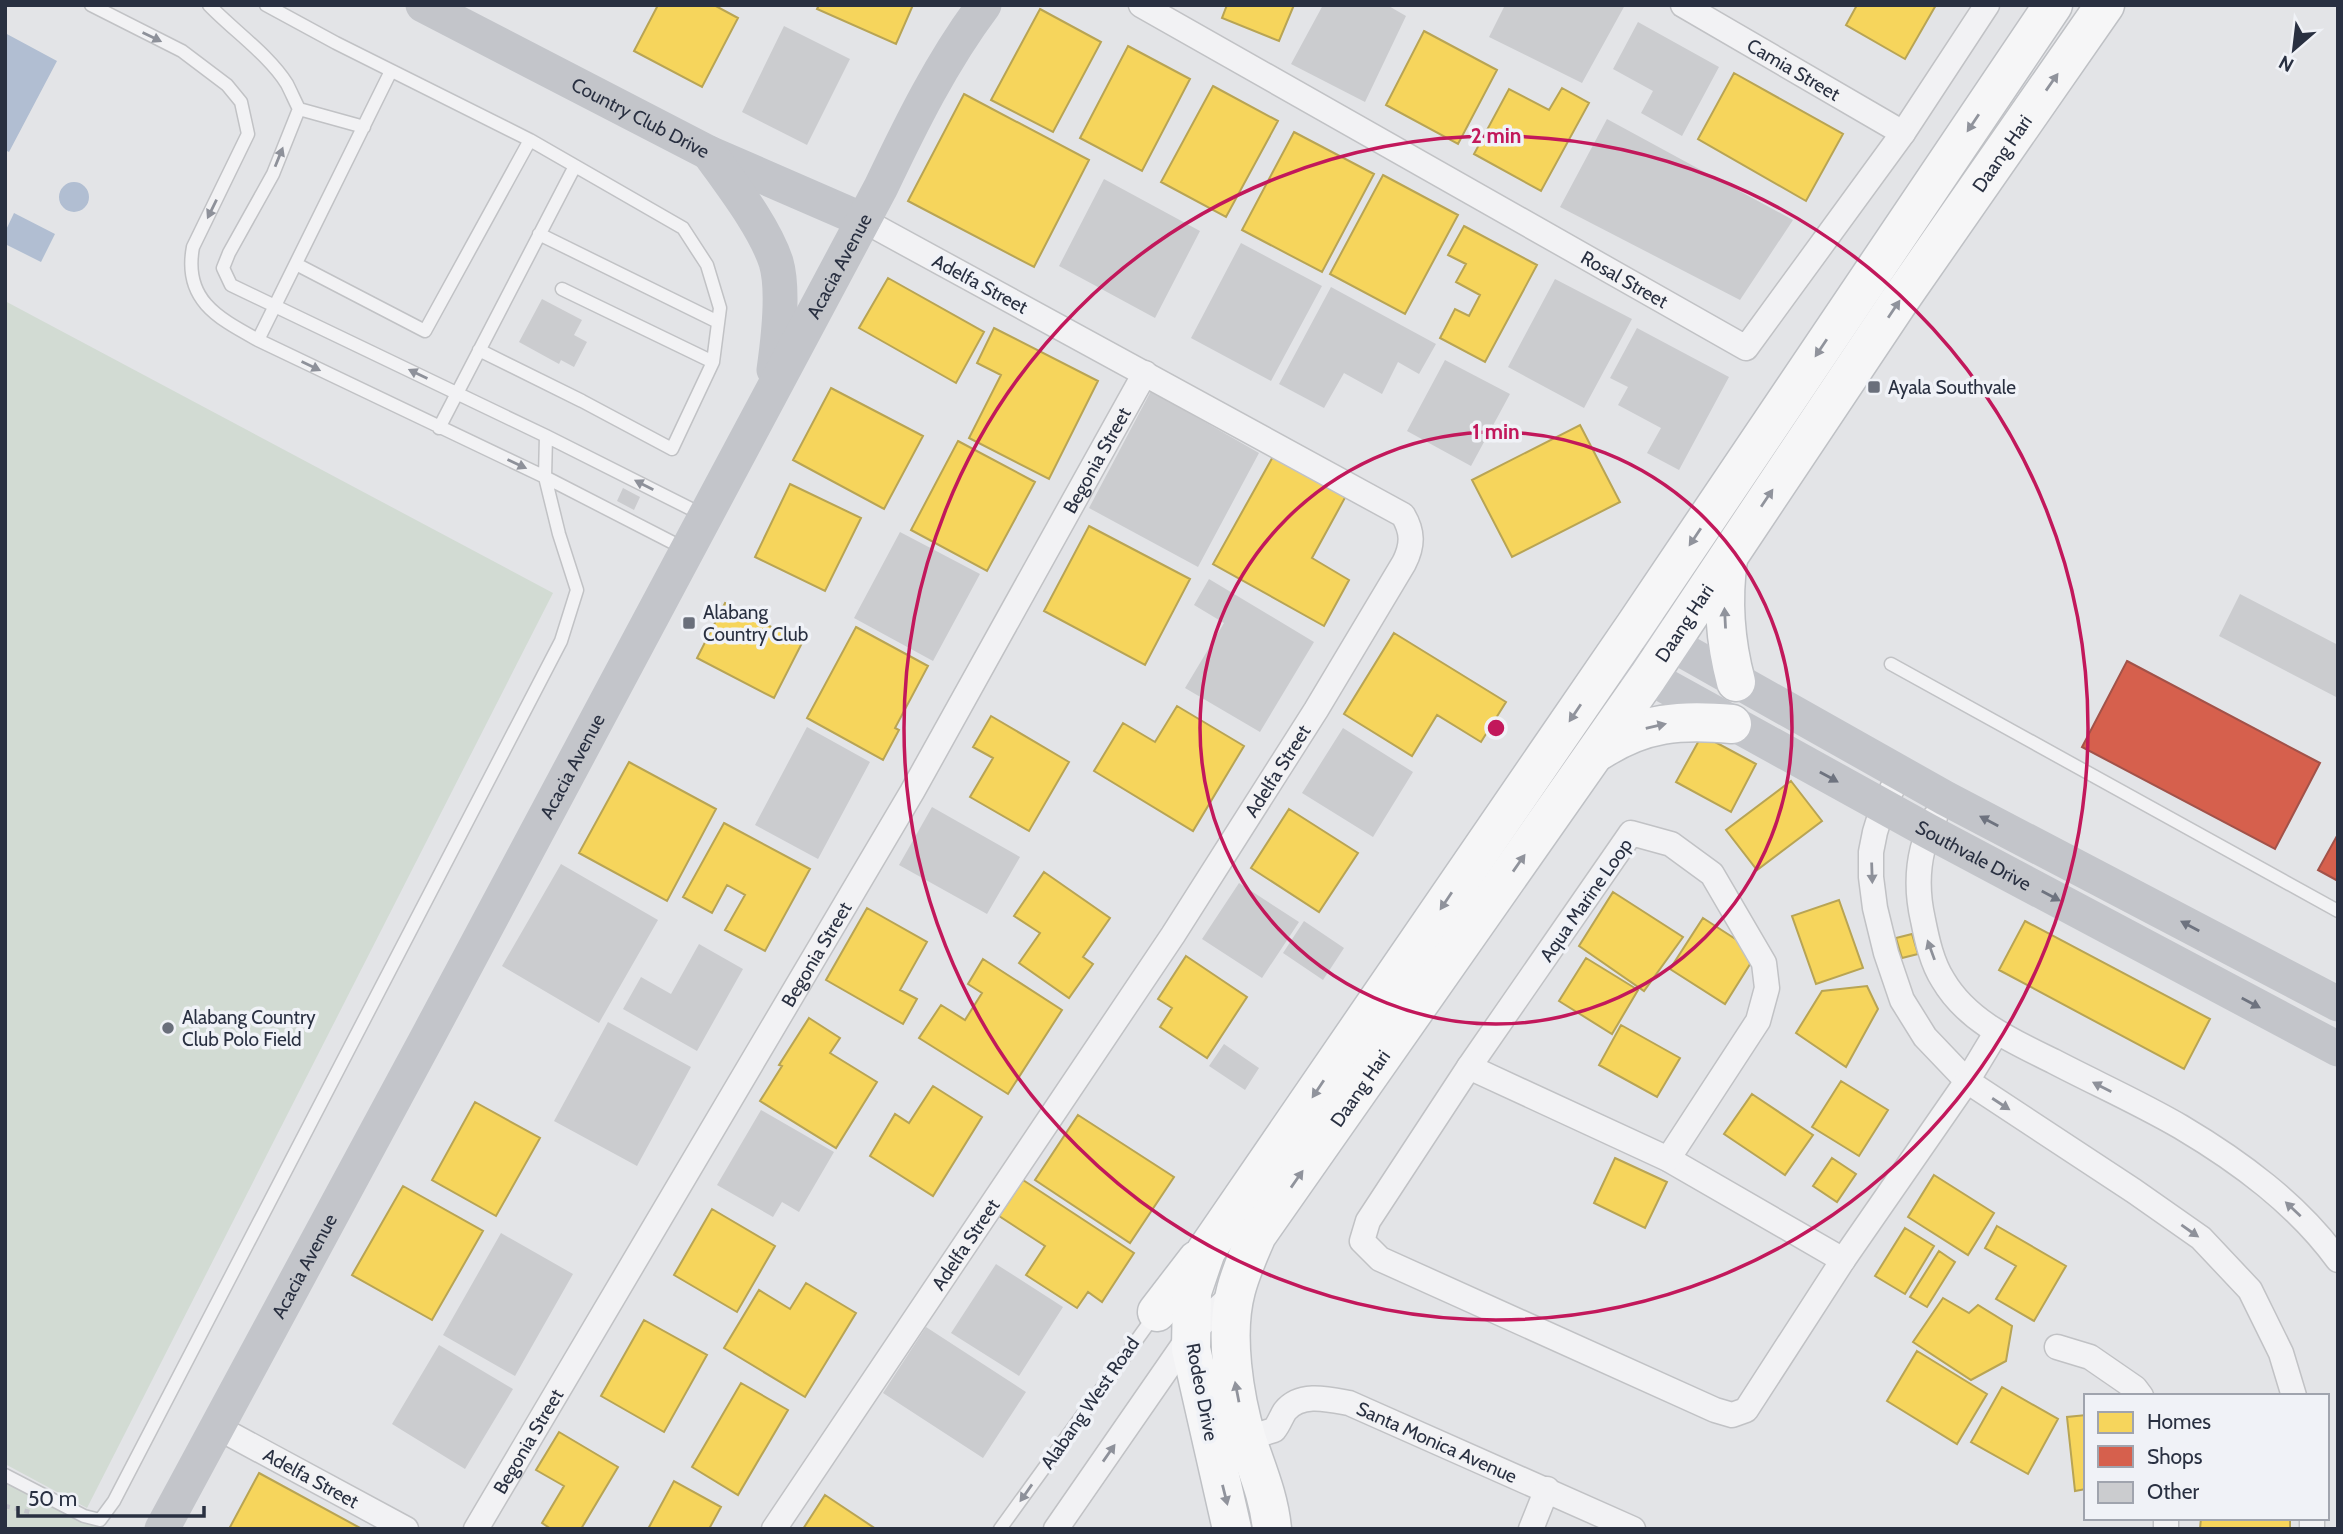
<svg xmlns="http://www.w3.org/2000/svg" width="2343" height="1534" font-family="Cabin,sans-serif">
  <style>
    .green { fill: #d2dbd3 }
    .water { fill: #b1bed2 }
    .homes { fill: #f6d55c; stroke: #b8a454; stroke-width: 2 }
    .shops { fill: #d6604d; stroke: #a25249; stroke-width: 2 }
    .building { fill: #cbcccf }
    .lines { fill: none; stroke-linecap: round; stroke-linejoin: round }
    .lane-casing { stroke: #c1c2c5; stroke-width: 15 }
    .street-casing { stroke: #c1c2c5; stroke-width: 27 }
    .primary-casing { stroke: #bfc1c5; stroke-width: 41 }
    .path { stroke: #c4c5cb; stroke-width: 4.5; stroke-dasharray: 5 5; stroke-linecap: butt }
    .lane { stroke: #f2f2f4; stroke-width: 12 }
    .street { stroke: #f2f2f4; stroke-width: 24 }
    .secondary { stroke: #c3c5ca; stroke-width: 35 }
    .primary { stroke: #f6f6f7; stroke-width: 38 }
    .oneway { fill: #8e919a }
    .oneway2 { fill: #90939c }
    .oneway3 { fill: #6e737f }
    .ring { fill: none; stroke: #c2185b; stroke-width: 3.5 }
    .poi-dot { fill: #6a6f7b; stroke: #f0f2f7; stroke-width: 2.5 }
    .labels { text-anchor: middle; dominant-baseline: central; stroke-width: 7; stroke-linejoin: round; paint-order: stroke }
    .street-label { font-size: 19px; fill: #293041; stroke: #f0f2f7 }
    .poi-label { font-size: 19px; fill: #293041; stroke: #f0f2f7; text-anchor: start }
    .centre { fill: #c2185b; stroke: #f0f2f7; stroke-width: 3.5 }
    .ring-label { font-size: 21px; text-anchor: middle; font-weight: bold; fill: #c2185b; stroke: #f0f2f7; stroke-width: 7; stroke-linejoin: round; paint-order: stroke }
  </style>
  <rect width="100%" height="100%" fill="#e3e4e7"/>
  <path class="green" d="M 5,301 L 553,593 L 87,1508 L 5,1464 Z
    M 5,1477 L 105,1529 L 5,1529 Z"/>
  <path class="water" d="M 5,33 L 57,61 L 9,152 L 5,150 Z
    M59 197a15 15 0 1 1 30 0a15 15 0 1 1-30 0Z
    M 14,213 L 55,234 L 41,262 L 5,244 L 5,232 Z"/>
  <path class="homes" d="M 658,5 L 714,5 L 738,18 L 702,87 L 634,51 Z
    M 819,5 L 913,5 L 896,44 L 817,9 Z
    M 1227,5 L 1294,5 L 1279,41 L 1222,18 Z
    M 1857,5 L 1936,5 L 1905,59 L 1846,25 Z
    M 1040,9 L 1101,42 L 1053,132 L 991,100 Z
    M 1424,31 L 1497,70 L 1458,144 L 1386,105 Z
    M 1128,46 L 1190,79 L 1142,171 L 1080,138 Z
    M 1734,73 L 1843,134 L 1806,201 L 1698,139 Z
    M 1213,86 L 1278,121 L 1226,217 L 1161,182 Z
    M 1562,88 L 1589,103 L 1541,191 L 1474,154 L 1509,89 L 1549,110 Z
    M 964,94 L 1089,160 L 1034,267 L 908,201 Z
    M 1294,132 L 1374,174 L 1322,272 L 1242,230 Z
    M 1383,175 L 1458,215 L 1405,314 L 1330,274 Z
    M 1464,226 L 1537,265 L 1485,362 L 1440,338 L 1455,309 L 1469,316 L 1480,295 L 1456,282 L 1466,264 L 1448,255 Z
    M 888,278 L 984,332 L 956,383 L 859,328 Z
    M 994,328 L 1098,381 L 1049,479 L 969,438 L 1001,375 L 977,363 Z
    M 831,388 L 923,436 L 884,509 L 793,460 Z
    M 1580,425 L 1620,502 L 1512,557 L 1472,480 Z
    M 958,441 L 1035,482 L 987,571 L 911,530 Z
    M 1275,453 L 1347,494 L 1312,558 L 1349,580 L 1324,626 L 1213,564 Z
    M 790,484 L 861,518 L 825,591 L 755,557 Z
    M 1089,526 L 1190,579 L 1145,665 L 1044,611 Z
    M 725,603 L 802,643 L 774,698 L 697,658 Z
    M 856,627 L 928,666 L 895,728 L 899,730 L 883,760 L 807,718 Z
    M 1394,633 L 1506,702 L 1481,742 L 1437,715 L 1412,756 L 1344,714 Z
    M 1177,706 L 1244,746 L 1193,831 L 1094,771 L 1123,723 L 1155,742 Z
    M 991,716 L 1069,762 L 1029,831 L 970,797 L 993,758 L 973,747 Z
    M 1702,735 L 1756,764 L 1731,812 L 1676,782 Z
    M 629,762 L 716,809 L 667,901 L 579,853 Z
    M 1791,781 L 1822,821 L 1757,870 L 1726,830 Z
    M 1289,809 L 1358,853 L 1319,912 L 1251,868 Z
    M 724,823 L 810,869 L 765,951 L 725,930 L 745,895 L 727,885 L 712,913 L 683,897 Z
    M 1044,872 L 1110,918 L 1083,957 L 1093,964 L 1069,998 L 1019,963 L 1040,933 L 1014,916 Z
    M 1613,892 L 1683,937 L 1644,991 L 1579,946 Z
    M 1839,900 L 1863,968 L 1816,984 L 1792,916 Z
    M 867,908 L 927,942 L 900,990 L 917,999 L 903,1024 L 826,980 Z
    M 1703,918 L 1757,953 L 1725,1004 L 1670,969 Z
    M 2025,921 L 2210,1019 L 2184,1069 L 1999,970 Z
    M 1912,934 L 1918,954 L 1902,958 L 1896,938 Z
    M 1186,956 L 1247,997 L 1207,1058 L 1160,1027 L 1172,1008 L 1158,999 Z
    M 1586,958 L 1638,990 L 1612,1034 L 1559,1001 Z
    M 983,959 L 1062,1010 L 1008,1094 L 919,1038 L 941,1005 L 965,1020 L 982,993 L 968,984 Z
    M 1867,986 L 1878,1009 L 1846,1067 L 1796,1033 L 1822,991 Z
    M 809,1018 L 840,1038 L 830,1053 L 877,1082 L 836,1148 L 760,1101 L 782,1066 L 779,1065 Z
    M 1621,1025 L 1680,1058 L 1657,1097 L 1599,1065 Z
    M 1841,1081 L 1888,1110 L 1859,1156 L 1812,1127 Z
    M 933,1086 L 982,1117 L 933,1196 L 870,1156 L 895,1114 L 909,1123 Z
    M 1752,1094 L 1813,1135 L 1785,1175 L 1724,1134 Z
    M 475,1102 L 540,1138 L 496,1216 L 432,1180 Z
    M 1078,1115 L 1174,1177 L 1130,1243 L 1035,1180 Z
    M 1615,1158 L 1667,1182 L 1645,1228 L 1594,1203 Z
    M 1832,1158 L 1856,1174 L 1837,1202 L 1813,1186 Z
    M 1934,1175 L 1994,1213 L 1968,1255 L 1908,1217 Z
    M 1023,1180 L 1134,1253 L 1102,1302 L 1088,1292 L 1077,1308 L 1026,1275 L 1045,1246 L 999,1216 Z
    M 403,1186 L 483,1231 L 432,1320 L 352,1275 Z
    M 712,1209 L 775,1246 L 737,1312 L 674,1275 Z
    M 1997,1226 L 2066,1266 L 2034,1321 L 1996,1299 L 2016,1266 L 1985,1248 Z
    M 1905,1228 L 1934,1246 L 1905,1294 L 1875,1276 Z
    M 1939,1251 L 1955,1262 L 1927,1307 L 1910,1297 Z
    M 806,1283 L 856,1313 L 805,1397 L 724,1348 L 759,1290 L 790,1309 Z
    M 1943,1298 L 1969,1313 L 1978,1305 L 2012,1326 L 2006,1361 L 1971,1380 L 1913,1342 Z
    M 644,1320 L 707,1355 L 664,1432 L 601,1396 Z
    M 1917,1351 L 1987,1394 L 1957,1444 L 1887,1401 Z
    M 741,1383 L 788,1410 L 738,1495 L 692,1467 Z
    M 2002,1387 L 2058,1419 L 2028,1474 L 1971,1442 Z
    M 2086,1415 L 2086,1489 L 2075,1491 L 2067,1417 Z
    M 559,1432 L 618,1467 L 581,1529 L 551,1529 L 542,1523 L 564,1486 L 536,1470 Z
    M 259,1473 L 362,1529 L 229,1529 Z
    M 674,1481 L 721,1507 L 709,1529 L 648,1529 Z
    M 825,1495 L 876,1529 L 803,1529 Z
    M 2201,1518 L 2290,1518 L 2290,1529 L 2200,1529 Z"/>
  <path class="shops" d="M 2127,661 L 2320,763 L 2275,849 L 2082,747 Z
    M 2338,834 L 2338,881 L 2318,870 Z"/>
  <path class="building" d="M 1323,5 L 1387,5 L 1406,16 L 1365,102 L 1291,64 Z
    M 1505,5 L 1625,5 L 1582,83 L 1489,37 Z
    M 1638,22 L 1719,67 L 1682,136 L 1641,113 L 1653,91 L 1613,69 Z
    M 784,26 L 850,59 L 807,145 L 742,112 Z
    M 1607,119 L 1793,220 L 1740,300 L 1560,207 Z
    M 1104,179 L 1200,231 L 1155,318 L 1059,266 Z
    M 1241,243 L 1322,286 L 1271,381 L 1191,338 Z
    M 1555,279 L 1632,319 L 1584,408 L 1508,367 Z
    M 1331,287 L 1436,344 L 1419,374 L 1398,362 L 1382,394 L 1344,373 L 1324,408 L 1279,384 Z
    M 542,299 L 582,320 L 574,335 L 587,342 L 574,367 L 561,360 L 559,364 L 519,342 Z
    M 1637,328 L 1729,377 L 1679,470 L 1647,453 L 1661,428 L 1618,405 L 1628,387 L 1610,378 Z
    M 1445,360 L 1510,394 L 1471,466 L 1407,431 Z
    M 1151,391 L 1259,453 L 1198,567 L 1089,508 Z
    M 623,488 L 640,497 L 634,510 L 617,501 Z
    M 900,532 L 980,574 L 933,661 L 854,618 Z
    M 1209,579 L 1314,642 L 1260,732 L 1185,688 L 1224,623 L 1194,605 Z
    M 2240,594 L 2338,645 L 2338,698 L 2219,636 Z
    M 807,727 L 870,762 L 818,859 L 755,825 Z
    M 1343,728 L 1413,772 L 1373,837 L 1302,793 Z
    M 932,807 L 1020,857 L 987,914 L 899,865 Z
    M 561,864 L 658,920 L 599,1023 L 502,966 Z
    M 1239,883 L 1299,922 L 1262,978 L 1202,939 Z
    M 1304,921 L 1344,948 L 1323,980 L 1283,953 Z
    M 699,944 L 743,969 L 697,1051 L 623,1009 L 641,977 L 671,994 Z
    M 608,1022 L 691,1067 L 637,1166 L 554,1121 Z
    M 1224,1044 L 1259,1068 L 1245,1090 L 1209,1066 Z
    M 761,1110 L 834,1152 L 799,1212 L 782,1202 L 773,1217 L 717,1185 Z
    M 501,1233 L 573,1274 L 515,1376 L 443,1335 Z
    M 996,1264 L 1063,1307 L 1019,1376 L 951,1333 Z
    M 926,1327 L 1026,1392 L 983,1458 L 883,1393 Z
    M 439,1345 L 513,1389 L 465,1469 L 392,1424 Z"/>
  <g class="lines">
    <g class="lane-casing">
      <path id="lane" d="M 91,5 L 182,51 L 227,85 L 241,102 L 248,134 L 193,247 C 183,300 218,318 258,340 L 545,477 L 687,550
        M 209,5 C 233,30 269,55 287,84 C 291,92 295,101 299,109 L 273,174 L 229,253 L 223,268 L 231,285 L 546,436 L 705,516
        M 266,5 L 336,43 L 530,140 L 683,228 L 707,265 L 720,308 L 713,362 L 672,449 L 582,401 L 479,350
        M 299,109 L 364,127
        M 539,234 L 718,322
        M 296,264 L 425,331 L 530,140
        M 562,289 L 713,362
        M 258,340 L 391,71
        M 439,428 L 575,166
        M 1891,664 L 2338,911
        M 5,1475 L 84,1516 L 100,1520 L 114,1501 L 561,641 L 577,590 L 559,534 L 545,477 L 546,436
        M 1000,1529 L 1154,1316"/>
    </g>
    <g class="street-casing">
      <g id="street">
        <path id="s1" d="M 1141,5 L 1746,348 L 1903,133 L 1987,5"/>
        <path id="s2" d="M 1683,5 L 1903,133"/>
        <path d="M 1900,774 L 1883,806 L 1875,832 L 1871,852 L 1871,877 L 1875,908 L 1886,953 L 1902,1000 L 1925,1037 L 1967,1081 L 2134,1191 L 2201,1238 L 2250,1290 L 2281,1353 L 2294,1396"/>
        <path d="M 1935,817 C 1918,849 1915,885 1923,920 C 1927,940 1932,963 1943,980 C 1967,1021 2012,1041 2053,1061 C 2095,1083 2140,1103 2181,1127 C 2240,1162 2297,1204 2338,1260"/>
        <path d="M 1469,1067 L 1668,1159 L 1843,1260"/>
        <path d="M 1668,1159 L 1758,1021 L 1767,988 L 1764,963 L 1712,874 L 1671,844 L 1631,833 L 1469,1067 L 1368,1221 L 1362,1241 L 1380,1259 L 1715,1410 L 1732,1415 L 1746,1410 L 1843,1260 L 1967,1081 L 1996,1033"/>
        <path d="M 2057,1347 L 2090,1357 L 2135,1388 L 2141,1396"/>
        <path id="s3" d="M 217,1427 L 406,1529"/>
        <path id="s4" d="M 1234,1442 L 1274,1430 C 1279,1424 1281,1417 1285,1411 C 1300,1392 1328,1399 1349,1403 L 1633,1529"/>
        <path d="M 2312,1518 L 2312,1529"/>
        <path id="s5" d="M 476,1529 L 912,792 L 1145,373"/>
        <path id="s6" d="M 774,1529 L 1173,935 L 1316,710 L 1404,563 C 1413,545 1413,532 1403,515 L 863,220"/>
        <path d="M 1056,1529 L 1191,1334 L 1235,1292"/>
        <path d="M 1531,1529 L 1547,1489"/>
        <path d="M 2166,1529 L 2166,1518"/>
      </g>
    </g>
    <g class="primary-casing">
      <g id="primary">
        <path d="M 1728,559 C 1722,601 1725,641 1736,682"/>
        <path d="M 1599,751 C 1643,722 1681,719 1732,724"/>
        <path d="M 1157,1312 L 1197,1260"/>
        <path d="M 1232,1529 L 1191,1349 L 1192,1292 L 1206,1251 L 1636,624 L 2053,5"/>
        <path id="s10" d="M 1272,1529 C 1269,1497 1257,1470 1247,1440 C 1234,1397 1224,1334 1236,1290 C 1241,1271 1249,1253 1257,1235 L 1648,677 L 1897,304 L 2105,5"/>
      </g>
    </g>
    <path class="path" d="M 5,1506 L 34,1513"/>
    <use href="#lane" class="lane"/>
    <use href="#street" class="street"/>
    <g class="secondary">
      <path id="s7" d="M 423,5 L 709,153 L 863,220"/>
      <path d="M 709,153 C 731,184 764,226 776,262 C 784,289 778,342 774,370"/>
      <path d="M 1645,629 L 1945,798 L 2338,1004"/>
      <path id="s8" d="M 1624,663 L 1928,831 L 2338,1049"/>
      <path id="s9" d="M 162,1529 L 427,1038 L 881,187 C 911,124 942,61 984,5"/>
    </g>
    <use href="#primary" class="primary"/>
  </g>
  <defs><path id="oneway-solid" d="M-6-.8H1V-3.2L6.5 0L1 3.2V.8H-6Z" transform="scale(1.75)"/></defs>
  <g class="oneway">
    <use href="#oneway-solid" transform="translate(152 37) rotate(26)"/>
    <use href="#oneway-solid" transform="translate(279 157) rotate(-68)"/>
    <use href="#oneway-solid" transform="translate(212 209) rotate(116)"/>
    <use href="#oneway-solid" transform="translate(311 366) rotate(26)"/>
    <use href="#oneway-solid" transform="translate(418 374) rotate(-154)"/>
    <use href="#oneway-solid" transform="translate(517 464) rotate(25)"/>
    <use href="#oneway-solid" transform="translate(644 485) rotate(-153)"/>
    <use href="#oneway-solid" transform="translate(1872 873) rotate(88)"/>
    <use href="#oneway-solid" transform="translate(1931 950) rotate(-110)"/>
    <use href="#oneway-solid" transform="translate(2102 1087) rotate(-153)"/>
    <use href="#oneway-solid" transform="translate(2001 1104) rotate(33)"/>
    <use href="#oneway-solid" transform="translate(2293 1209) rotate(-137)"/>
    <use href="#oneway-solid" transform="translate(2190 1231) rotate(35)"/>
    <use href="#oneway-solid" transform="translate(1109 1453) rotate(-55)"/>
    <use href="#oneway-solid" transform="translate(1026 1493) rotate(125)"/>
  </g>
  <g class="oneway2">
    <use href="#oneway-solid" transform="translate(2052 82) rotate(-55)"/>
    <use href="#oneway-solid" transform="translate(1973 123) rotate(124)"/>
    <use href="#oneway-solid" transform="translate(1894 309) rotate(-56)"/>
    <use href="#oneway-solid" transform="translate(1821 348) rotate(124)"/>
    <use href="#oneway-solid" transform="translate(1767 498) rotate(-56)"/>
    <use href="#oneway-solid" transform="translate(1695 537) rotate(124)"/>
    <use href="#oneway-solid" transform="translate(1725 618) rotate(-93)"/>
    <use href="#oneway-solid" transform="translate(1575 713) rotate(124)"/>
    <use href="#oneway-solid" transform="translate(1656 726) rotate(-13)"/>
    <use href="#oneway-solid" transform="translate(1519 863) rotate(-55)"/>
    <use href="#oneway-solid" transform="translate(1446 901) rotate(124)"/>
    <use href="#oneway-solid" transform="translate(1318 1089) rotate(124)"/>
    <use href="#oneway-solid" transform="translate(1297 1179) rotate(-55)"/>
    <use href="#oneway-solid" transform="translate(1237 1392) rotate(-101)"/>
    <use href="#oneway-solid" transform="translate(1225 1495) rotate(76)"/>
  </g>
  <g class="oneway3">
    <use href="#oneway-solid" transform="translate(1829 777) rotate(29)"/>
    <use href="#oneway-solid" transform="translate(1989 821) rotate(-152)"/>
    <use href="#oneway-solid" transform="translate(2051 896) rotate(28)"/>
    <use href="#oneway-solid" transform="translate(2190 926) rotate(-152)"/>
    <use href="#oneway-solid" transform="translate(2251 1003) rotate(28)"/>
  </g>
  <g class="ring">
    <circle cx="1496" cy="728" r="296"/>
    <circle cx="1496" cy="728" r="592"/>
  </g>
  <g class="poi-dot">
    <rect x="1867" y="380" width="14" height="14" rx="3.5"/>
    <rect x="682" y="616" width="14" height="14" rx="3.5"/>
    <circle cx="168" cy="1028" r="7"/>
  </g>
  <g class="labels">
    <g class="street-label">
      <text stroke="none"><textPath href="#s2" startOffset="128">Camia Street</textPath></text>
      <text stroke="none"><textPath href="#s7" startOffset="245">Country Club Drive</textPath></text>
      <text stroke="none"><textPath href="#s10" startOffset="1617">Daang Hari</textPath></text>
      <text stroke="none"><textPath href="#s9" startOffset="1433">Acacia Avenue</textPath></text>
      <text stroke="none"><textPath href="#s1" startOffset="556">Rosal Street</textPath></text>
      <text transform="translate(980 284) rotate(28)">Adelfa Street</text>
      <text stroke="none"><textPath href="#s5" startOffset="1236">Begonia Street</textPath></text>
      <text stroke="none"><textPath href="#s10" startOffset="1050">Daang Hari</textPath></text>
      <text stroke="none"><textPath href="#s9" startOffset="866">Acacia Avenue</textPath></text>
      <text stroke="none"><textPath href="#s6" startOffset="910">Adelfa Street</textPath></text>
      <text stroke="none"><textPath href="#s8" startOffset="399">Southvale Drive</textPath></text>
      <text transform="translate(1586 900) rotate(-55)">Aqua Marine Loop</text>
      <text stroke="none"><textPath href="#s5" startOffset="668">Begonia Street</textPath></text>
      <text stroke="none"><textPath href="#s10" startOffset="483">Daang Hari</textPath></text>
      <text stroke="none"><textPath href="#s6" startOffset="343">Adelfa Street</textPath></text>
      <text stroke="none"><textPath href="#s9" startOffset="299">Acacia Avenue</textPath></text>
      <text transform="translate(1202 1392) rotate(79)">Rodeo Drive</text>
      <text transform="translate(1090 1403) rotate(-55)">Alabang West Road</text>
      <text stroke="none"><textPath href="#s4" startOffset="228">Santa Monica Avenue</textPath></text>
      <text stroke="none"><textPath href="#s5" startOffset="102">Begonia Street</textPath></text>
      <text stroke="none"><textPath href="#s3" startOffset="107">Adelfa Street</textPath></text>
    </g>
    <g class="poi-label">
      <text x="1888" y="387">Ayala Southvale</text>
      <text x="703" y="612">Alabang<tspan x="703" dy="22">Country Club</tspan></text>
      <text x="182" y="1017">Alabang Country<tspan x="182" dy="22">Club Polo Field</tspan></text>
    </g>
  </g>
  <circle cx="1496" cy="728" r="10" class="centre"/>
  <g class="ring-label">
    <text x="1496" y="143">2 min</text>
    <text x="1496" y="439">1 min</text>
  </g>
  <rect width="2343" height="1534" fill="none" stroke="#293041" stroke-width="14"/>
  <rect x="2084" y="1394" width="245" height="126" fill="#f0f2f7" stroke="#a0a4ae" stroke-width="2"/>
  <rect x="2098" y="1412" width="35" height="21" fill="#f6d55c" stroke="#a0a4ae" stroke-width="2"/>
  <text x="2147" y="1429" font-size="21" fill="#293041">Homes</text>
  <rect x="2098" y="1446" width="35" height="21" fill="#d6604d" stroke="#a0a4ae" stroke-width="2"/>
  <text x="2147" y="1464" font-size="21" fill="#293041">Shops</text>
  <rect x="2098" y="1482" width="35" height="21" fill="#cbcccf" stroke="#a0a4ae" stroke-width="2"/>
  <text x="2147" y="1499" font-size="21" fill="#293041">Other</text>
  <g transform="translate(2294 49) rotate(208)" stroke="#f0f2f7" stroke-width="5" paint-order="stroke">
  <path d="M0-5L12 26L0 18L-12 26Z" fill="#293041"/>
  <text y="-10" font-size="19" font-weight="bold" text-anchor="middle" fill="#293041">N</text>
  </g>
  <path d="M18 1506v10h186v-10" fill="none" stroke="#293041" stroke-width="3.5"/>
  <text x="28" y="1506" font-size="21" fill="#293041" stroke="#f0f2f7" stroke-width="5" paint-order="stroke">50 m</text>
</svg>
